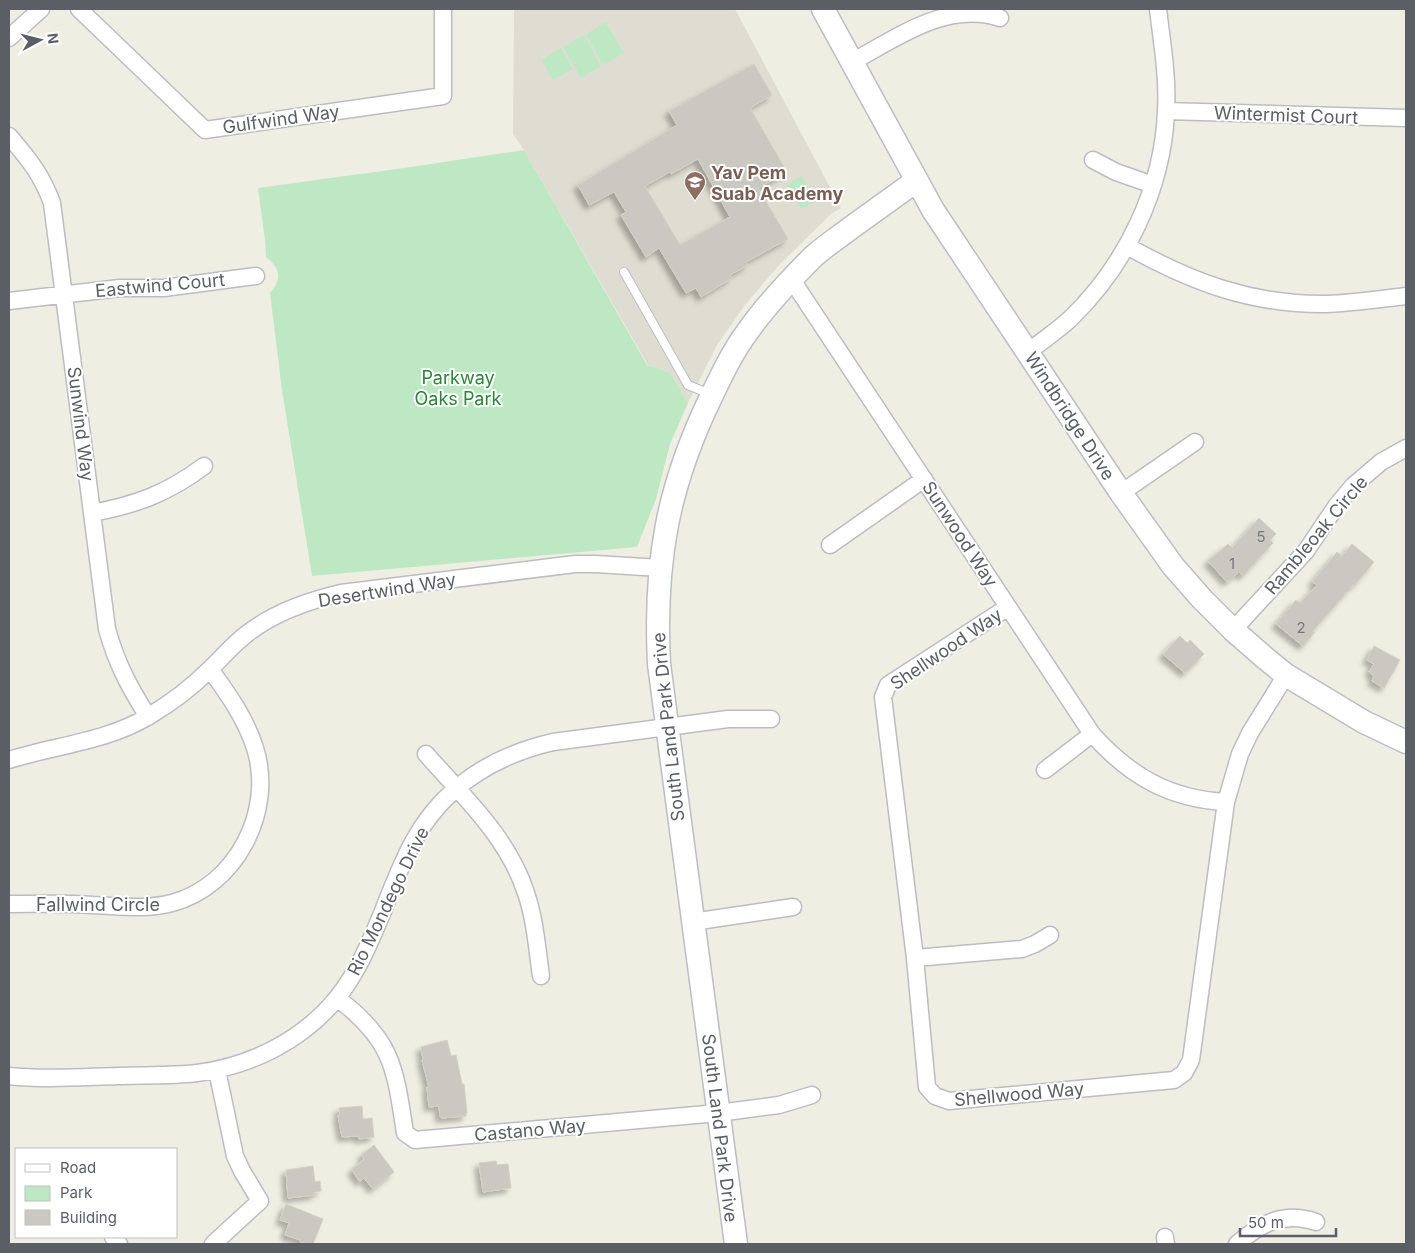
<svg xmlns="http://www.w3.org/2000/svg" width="1415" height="1253" font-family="Inter,sans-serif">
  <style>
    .education { fill: #dfddd2 }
    .green { fill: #bee8c3 }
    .building { fill: #cac8c0; stroke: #d4d1c1; fill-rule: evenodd; filter: url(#shadow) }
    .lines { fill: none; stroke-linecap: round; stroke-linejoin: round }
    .lane-casing { stroke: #bbbdc3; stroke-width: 10 }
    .street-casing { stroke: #bbbdc3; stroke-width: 19 }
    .secondary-casing { stroke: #bcbec6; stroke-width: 25 }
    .lane { stroke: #fff; stroke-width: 8 }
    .street { stroke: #fff; stroke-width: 16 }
    .secondary { stroke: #fff; stroke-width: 22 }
    .labels { text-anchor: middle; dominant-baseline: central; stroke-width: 4; stroke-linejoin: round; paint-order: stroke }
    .number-label { font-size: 15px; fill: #77787c }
    .street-label { font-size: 18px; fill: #5b5e65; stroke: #fff }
    .education-label { font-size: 18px; font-weight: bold; fill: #785e54; stroke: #fff; text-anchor: start }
    .park-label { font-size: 18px; fill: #2f823c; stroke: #fff }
  </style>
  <defs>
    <filter id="shadow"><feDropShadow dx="-4.5" dy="4.5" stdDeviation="2.5" flood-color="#0004"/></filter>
  </defs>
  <rect width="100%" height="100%" fill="#efeee3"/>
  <path class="education" d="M 514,9 L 735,9 L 841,208 L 831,214 L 779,265 L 745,305 L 717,345 L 688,403 L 670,372 L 648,365 L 524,150 L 513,134 Z"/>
  <path class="green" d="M 606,22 L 624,53 L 603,65 L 586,34 Z
    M 584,35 L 601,66 L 581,78 L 563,47 Z
    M 561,48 L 573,69 L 553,80 L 541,60 Z
    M 524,150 L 647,365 L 670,372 L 688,403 L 670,444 L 656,499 L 637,547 L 312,576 L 282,390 L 270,293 C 283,278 280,268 266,257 L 265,240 L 258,188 L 411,167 Z
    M 802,176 L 816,201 L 801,209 L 787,184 Z"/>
  <path class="building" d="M 754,64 L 772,95 L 750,108 L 787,172 L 758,188 L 788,239 L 746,262 L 748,265 L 730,275 L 732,278 L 701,297 L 696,288 L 686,293 L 659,248 L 646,257 L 621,215 L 626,212 L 614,192 L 589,205 L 578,185 L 677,125 L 669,111 ZM 698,159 L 730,217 L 680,245 L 645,186 L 670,172 L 671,174 Z
    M 1259,518 L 1276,534 L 1270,540 L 1273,543 L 1243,576 L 1239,572 L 1227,582 L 1208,561 L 1228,544 L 1232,548 Z
    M 1352,544 L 1374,562 L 1355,585 L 1354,584 L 1312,632 L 1315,632 L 1303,646 L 1276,624 L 1296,600 L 1300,603 L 1317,585 L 1312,582 L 1337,552 L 1342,556 Z
    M 1180,636 L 1187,643 L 1190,640 L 1204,654 L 1185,673 L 1163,654 Z
    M 1374,646 L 1400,660 L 1384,688 L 1372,681 L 1374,676 L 1369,672 L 1374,664 L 1367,660 Z
    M 447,1040 L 451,1056 L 456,1055 L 462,1084 L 464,1084 L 467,1113 L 466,1113 L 466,1116 L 441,1118 L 440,1117 L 439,1106 L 429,1107 L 427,1087 L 429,1087 L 422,1060 L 423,1059 L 421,1047 Z
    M 362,1106 L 363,1119 L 372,1118 L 374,1137 L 359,1139 L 359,1136 L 342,1137 L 338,1115 L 340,1115 L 339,1108 Z
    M 374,1145 L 394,1172 L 373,1189 L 364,1178 L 360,1182 L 352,1170 L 364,1159 L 362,1155 Z
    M 496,1161 L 497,1165 L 508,1164 L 511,1188 L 483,1192 L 479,1163 Z
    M 313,1166 L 315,1182 L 320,1181 L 321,1191 L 315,1192 L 315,1195 L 288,1198 L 286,1170 Z
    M 286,1204 L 323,1219 L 313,1244 L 307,1244 L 300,1242 L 301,1240 L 285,1235 L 289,1223 L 280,1220 Z"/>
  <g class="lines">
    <g class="lane-casing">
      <path id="lane" d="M 624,272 L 688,385 L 710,394"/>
    </g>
    <g class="street-casing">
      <path id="street" d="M 79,9 L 205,130 L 443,96 L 443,9
        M 9,38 L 41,9
        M 852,62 C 896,38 948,0 1000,18
        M 1166,111 L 1406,118
        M 9,136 C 28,158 42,175 52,203 L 107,629 C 117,665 129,686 148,717
        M 1093,160 L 1116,172 L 1153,185
        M 1127,246 C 1191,282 1252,305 1326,304 C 1353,303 1380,299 1406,296
        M 792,280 L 1092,734 C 1130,776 1169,799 1226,802
        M 9,301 L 120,288 L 164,288 L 256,276
        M 1028,352 C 1042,341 1057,331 1070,319 C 1126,265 1163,189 1166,111 C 1168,77 1162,43 1158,9
        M 1121,493 L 1195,442
        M 92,513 C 136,505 168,493 204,466
        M 830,545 L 924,479
        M 1008,607 L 888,685 L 883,697 L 915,958 L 927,1087 L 935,1096 L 949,1101 L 1174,1080 L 1184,1073 L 1191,1060 L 1226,802 L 1240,754 L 1250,733 L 1286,675
        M 1233,630 L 1306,551 L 1337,505 L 1353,486 L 1381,462 L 1406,448
        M 426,754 C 463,796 508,837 526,893 C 535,919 537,948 541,976
        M 9,760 C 56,745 106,742 149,716 C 171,703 191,688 209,670 C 222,658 233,644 248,633 C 275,612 307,601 341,593 L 575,564 L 596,564 L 660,568
        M 1045,770 L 1092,734
        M 9,904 C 37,904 65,903 93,905 C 119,906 146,910 172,903 C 236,886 275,811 255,748 C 246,719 228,694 210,669
        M 692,922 L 793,907
        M 915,958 L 1022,949 L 1035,944 L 1050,935
        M 337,998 C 393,1040 395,1068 405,1133 L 415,1140 L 718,1113 L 779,1105 L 812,1095
        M 9,1076 C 45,1080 82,1077 118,1076 C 144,1075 172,1076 197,1073 C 251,1066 303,1040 337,998 C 358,972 370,942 383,911 C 392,888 401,864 413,842 C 443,787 493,756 553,742 L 728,719 L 771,719
        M 113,1237 L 119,1244
        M 1165,1237 L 1166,1244
        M 213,1244 L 260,1201 L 242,1171 L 235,1156 L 217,1070
        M 1237,1244 C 1261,1223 1284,1211 1316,1222"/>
    </g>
    <g class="secondary-casing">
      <path id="secondary" d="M 823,9 L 933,210 L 1121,493 L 1173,566 L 1202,599 L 1233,630 L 1265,658 L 1286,675 L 1364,722 L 1406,742
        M 736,1244 L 659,664 C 654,563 667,488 711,397 C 722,374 733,351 748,331 C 767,304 790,280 813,257 C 825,246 839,237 852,227 C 873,212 895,196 916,181"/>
    </g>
    <use href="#lane" class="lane"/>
    <use href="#street" class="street"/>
    <use href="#secondary" class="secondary"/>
  </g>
  <defs>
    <g id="school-pin" transform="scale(1.125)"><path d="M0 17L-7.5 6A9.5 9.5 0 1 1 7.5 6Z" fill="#8d6e63" stroke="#fff"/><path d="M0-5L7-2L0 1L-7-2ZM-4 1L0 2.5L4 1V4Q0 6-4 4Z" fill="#fff"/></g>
  </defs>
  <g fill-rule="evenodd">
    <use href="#school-pin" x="695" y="182"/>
  </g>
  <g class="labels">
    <g class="number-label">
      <text x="1261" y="536">5</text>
      <text x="1232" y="563">1</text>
      <text x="1301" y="627">2</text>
    </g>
    <g class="street-label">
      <text transform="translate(1286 115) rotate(2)">Wintermist Court</text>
      <text transform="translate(281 119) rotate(-8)">Gulfwind Way</text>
      <text transform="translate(160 285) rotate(-5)">Eastwind Court</text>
      <text transform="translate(1070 416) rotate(57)">Windbridge Drive</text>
      <text transform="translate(81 424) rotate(83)">Sunwind Way</text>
      <text transform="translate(960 534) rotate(57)">Sunwood Way</text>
      <text transform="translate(1316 535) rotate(-50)">Rambleoak Circle</text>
      <text transform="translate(387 590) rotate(-9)">Desertwind Way</text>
      <text transform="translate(946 649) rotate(-34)">Shellwood Way</text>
      <text transform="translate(668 727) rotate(-96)">South Land Park Drive</text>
      <text transform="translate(388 901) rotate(-64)">Rio Mondego Drive</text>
      <text x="98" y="904">Fallwind Circle</text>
      <text transform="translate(1019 1094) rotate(-5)">Shellwood Way</text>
      <text transform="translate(720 1128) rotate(83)">South Land Park Drive</text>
      <text transform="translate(530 1130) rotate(-5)">Castano Way</text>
    </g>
    <g class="education-label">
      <text x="711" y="172">Yav Pem<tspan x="711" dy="21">Suab Academy</tspan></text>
    </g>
    <g class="park-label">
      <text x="458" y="377">Parkway<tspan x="458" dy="21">Oaks Park</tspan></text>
    </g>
  </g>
  <rect width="1415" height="1253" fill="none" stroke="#5b5e65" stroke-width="20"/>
  <rect x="15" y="1148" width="162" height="90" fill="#ffffff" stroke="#bdbfc1"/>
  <rect x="25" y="1164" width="25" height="8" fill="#ffffff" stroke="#bdbfc1"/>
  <text x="60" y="1173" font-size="15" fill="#5b5e65">Road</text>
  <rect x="25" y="1186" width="25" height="15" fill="#bee8c3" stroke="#bdbfc1"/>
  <text x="60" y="1198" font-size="15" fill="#5b5e65">Park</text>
  <rect x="25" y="1210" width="25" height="15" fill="#cac8c0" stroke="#bdbfc1"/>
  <text x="60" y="1223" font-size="15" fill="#5b5e65">Building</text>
  <g transform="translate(40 40) rotate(83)" stroke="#ffffff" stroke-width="4" paint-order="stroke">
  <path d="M0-4L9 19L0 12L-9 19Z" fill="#5b5e65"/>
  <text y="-8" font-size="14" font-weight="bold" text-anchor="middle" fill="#5b5e65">N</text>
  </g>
  <path d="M1240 1228v8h96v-8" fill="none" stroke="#5b5e65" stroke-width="2.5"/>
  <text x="1248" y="1228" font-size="15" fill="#5b5e65" stroke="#ffffff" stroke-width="4" paint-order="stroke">50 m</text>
</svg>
